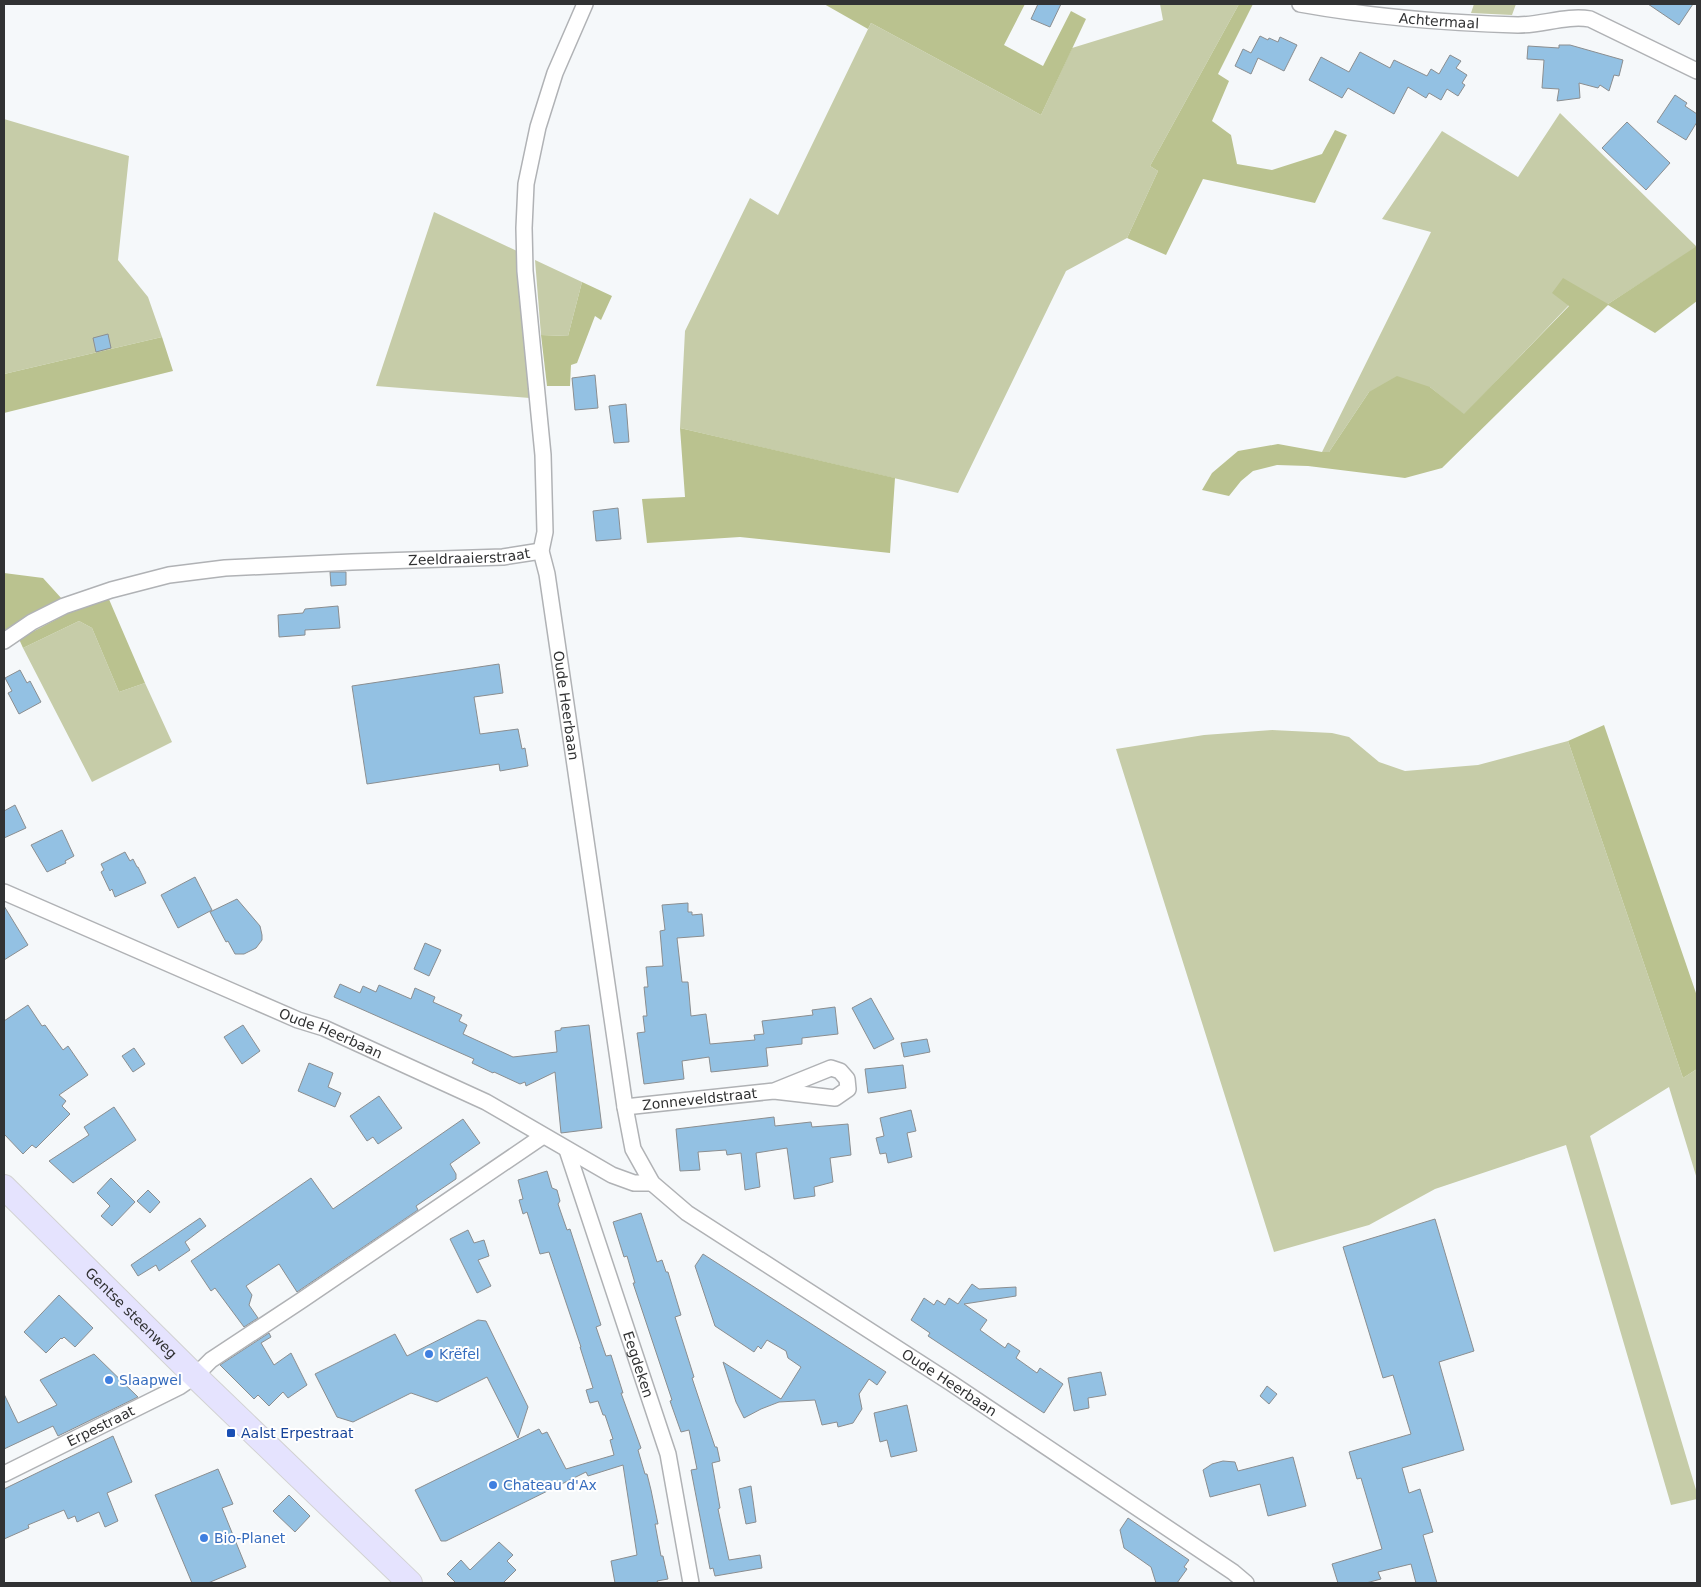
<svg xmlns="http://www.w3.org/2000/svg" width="1701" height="1587" font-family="'DejaVu Sans',sans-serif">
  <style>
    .green { fill: #c6cca8 }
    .forest { fill: #bac28f }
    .building { fill: #93c1e3; stroke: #8b8e90 }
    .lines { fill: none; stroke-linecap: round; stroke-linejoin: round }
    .minor-casing { stroke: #b0b2b5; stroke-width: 18 }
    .primary-casing { stroke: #d2d2d2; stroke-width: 26 }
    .minor { stroke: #fff; stroke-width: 15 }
    .primary { stroke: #e5e3fe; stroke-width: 24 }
    .shop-dot { fill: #3f7fe0; stroke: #fff; stroke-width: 2 }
    .transit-dot { fill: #1a4fb4; stroke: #fff; stroke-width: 2 }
    .labels { text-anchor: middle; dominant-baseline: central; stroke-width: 4; stroke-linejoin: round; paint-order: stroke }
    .street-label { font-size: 14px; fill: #313233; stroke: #fff }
    .shop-label { font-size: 14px; fill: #366cbe; stroke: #fff; text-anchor: start }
    .transit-label { font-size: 14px; fill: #164399; stroke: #fff; text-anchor: start }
  </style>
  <rect width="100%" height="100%" fill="#f5f8fa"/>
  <path class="green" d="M 1160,4 L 1239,4 L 1150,166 L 1158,171 L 1127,238 L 1066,271 L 958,493 L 680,428 L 685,331 L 750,198 L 778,215 L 871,23 L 1041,115 L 1072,48 L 1163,20 Z
    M 1474,4 L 1516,4 L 1512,15 L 1471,13 Z
    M 1560,113 L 1697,247 L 1608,304 L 1569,305 L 1464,415 L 1430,387 L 1369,392 L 1329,452 L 1322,452 L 1431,232 L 1382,219 L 1442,131 L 1518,177 Z
    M 4,119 L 129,156 L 118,260 L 148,297 L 162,337 L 4,374 Z
    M 434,212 L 517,251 L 530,398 L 376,386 Z
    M 535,260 L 582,282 L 568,336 L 541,335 Z
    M 79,621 L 92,628 L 119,692 L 145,683 L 172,742 L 92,782 L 23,648 Z
    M 1272,730 L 1332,733 L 1349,737 L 1379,762 L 1405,771 L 1478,765 L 1568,741 L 1683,1078 L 1697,1069 L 1697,1179 L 1669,1087 L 1590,1136 L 1697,1493 L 1697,1499 L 1671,1505 L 1566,1145 L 1435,1189 L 1369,1225 L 1274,1252 L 1116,749 L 1204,735 Z"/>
  <path class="forest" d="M 824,4 L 1025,4 L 1004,45 L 1043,66 L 1071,11 L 1086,19 L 1041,115 L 871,23 L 868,29 Z
    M 1239,4 L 1253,4 L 1218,74 L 1229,81 L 1212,121 L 1231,135 L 1237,164 L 1272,170 L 1322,154 L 1335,130 L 1347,135 L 1315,203 L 1203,179 L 1166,255 L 1127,238 L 1158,171 L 1150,166 Z
    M 1697,246 L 1697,301 L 1655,333 L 1608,305 L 1442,468 L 1405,478 L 1308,466 L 1277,465 L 1253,471 L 1241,481 L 1229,496 L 1202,490 L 1212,473 L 1238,451 L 1278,444 L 1322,452 L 1329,452 L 1369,392 L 1397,376 L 1430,387 L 1464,414 L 1569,306 L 1552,293 L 1563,278 L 1608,304 Z
    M 582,282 L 612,296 L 601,320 L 595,316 L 577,363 L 571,365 L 570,386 L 547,386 L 541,335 L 568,336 Z
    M 162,337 L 173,371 L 4,413 L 4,374 Z
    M 680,428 L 895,478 L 890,553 L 740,537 L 647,543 L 642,499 L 685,497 Z
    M 4,573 L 43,578 L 62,599 L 4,636 Z
    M 108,597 L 145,683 L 119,692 L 92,628 L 79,621 L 23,648 L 19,639 L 74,610 Z
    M 1604,725 L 1697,996 L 1697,1069 L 1683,1078 L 1568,741 Z"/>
  <path class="building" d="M 1038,4 L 1061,4 L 1050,27 L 1031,19 Z
    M 1648,4 L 1693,4 L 1679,25 Z
    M 1260,36 L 1268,40 L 1269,38 L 1278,42 L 1280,37 L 1297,45 L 1284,71 L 1258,58 L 1251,74 L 1235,66 L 1243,49 L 1251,53 Z
    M 1559,45 L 1570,45 L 1623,60 L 1619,76 L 1614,75 L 1609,91 L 1600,85 L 1598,88 L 1579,83 L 1580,98 L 1557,101 L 1559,89 L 1542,88 L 1544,60 L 1527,59 L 1528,46 L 1559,48 Z
    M 1360,52 L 1390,68 L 1394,60 L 1427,76 L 1431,69 L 1439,74 L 1450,55 L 1461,61 L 1456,68 L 1467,75 L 1462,83 L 1465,85 L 1458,96 L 1447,89 L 1441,100 L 1429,93 L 1426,98 L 1408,87 L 1394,114 L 1348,88 L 1342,98 L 1309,80 L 1321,57 L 1349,72 Z
    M 1675,95 L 1687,103 L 1685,106 L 1697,114 L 1697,122 L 1686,140 L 1657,122 Z
    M 1627,122 L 1670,163 L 1646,190 L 1602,148 Z
    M 108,334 L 111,348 L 96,352 L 93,338 Z
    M 595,375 L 598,408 L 575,410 L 572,378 Z
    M 626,404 L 629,442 L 614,443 L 609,406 Z
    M 618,508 L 621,539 L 596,541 L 593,511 Z
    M 330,572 L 346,572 L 346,585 L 331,586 Z
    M 338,606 L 340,628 L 305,630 L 305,635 L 279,637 L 278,615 L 303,613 L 305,609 Z
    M 499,664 L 503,693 L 474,697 L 480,734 L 518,729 L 522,749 L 525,748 L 528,766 L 500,771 L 499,764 L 367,784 L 352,686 Z
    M 20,670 L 27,683 L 30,681 L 41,702 L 19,714 L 8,693 L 12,691 L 5,678 Z
    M 15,805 L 26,828 L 4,838 L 4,811 Z
    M 62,830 L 74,856 L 65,861 L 66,863 L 47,872 L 31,845 Z
    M 125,852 L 130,861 L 133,859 L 137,867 L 138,867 L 146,883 L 115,897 L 112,889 L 110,891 L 101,872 L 104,870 L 101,864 Z
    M 195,877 L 212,910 L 178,928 L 161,895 Z
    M 237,899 L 260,926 L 262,935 L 262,940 L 256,948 L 244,954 L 235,954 L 228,941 L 226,942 L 210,912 Z
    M 688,903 L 688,912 L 692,912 L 692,915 L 702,914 L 704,936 L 677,938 L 682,982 L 688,982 L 691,1016 L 706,1014 L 710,1044 L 755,1040 L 754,1035 L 764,1034 L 762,1021 L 813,1015 L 812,1010 L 835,1007 L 838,1034 L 802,1038 L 802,1044 L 766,1048 L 768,1066 L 711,1072 L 709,1057 L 682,1061 L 684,1079 L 644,1084 L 637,1033 L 645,1032 L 643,1016 L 647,1016 L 644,987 L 648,987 L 646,967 L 663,966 L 660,931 L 665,930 L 662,905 Z
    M 4,906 L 28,945 L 4,960 Z
    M 425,943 L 441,950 L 429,976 L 414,969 Z
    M 340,984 L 360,993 L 363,986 L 376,992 L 379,985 L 411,999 L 415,988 L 435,997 L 433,1002 L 462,1015 L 459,1021 L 467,1025 L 463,1034 L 513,1057 L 557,1052 L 555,1031 L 561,1030 L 561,1028 L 589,1025 L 602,1128 L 561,1133 L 555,1072 L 526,1086 L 525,1082 L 520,1084 L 494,1072 L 493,1073 L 472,1063 L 474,1059 L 334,997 Z
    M 871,998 L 894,1039 L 874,1049 L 852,1008 Z
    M 28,1005 L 42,1026 L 45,1025 L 63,1050 L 68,1046 L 88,1075 L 59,1095 L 66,1101 L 62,1106 L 70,1114 L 36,1148 L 32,1145 L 23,1154 L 4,1134 L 4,1021 Z
    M 243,1025 L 260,1051 L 242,1064 L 224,1037 Z
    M 927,1039 L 930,1052 L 904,1057 L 901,1043 Z
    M 134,1048 L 145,1064 L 133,1072 L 122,1056 Z
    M 309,1063 L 333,1073 L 328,1087 L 341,1093 L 335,1107 L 298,1091 Z
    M 903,1065 L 906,1088 L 868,1093 L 865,1069 Z
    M 379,1096 L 402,1128 L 378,1144 L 373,1137 L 367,1141 L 350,1116 Z
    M 114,1107 L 136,1140 L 73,1183 L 49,1161 L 89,1135 L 84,1127 Z
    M 911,1110 L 916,1131 L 907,1133 L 912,1157 L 888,1163 L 886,1153 L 880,1154 L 876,1138 L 884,1136 L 880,1118 Z
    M 774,1117 L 775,1126 L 811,1122 L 812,1127 L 848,1124 L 851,1155 L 830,1158 L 833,1182 L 814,1187 L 815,1196 L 794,1199 L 787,1148 L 756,1153 L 760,1187 L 745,1190 L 741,1153 L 727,1155 L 726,1150 L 698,1152 L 700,1170 L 680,1171 L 676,1129 Z
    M 463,1119 L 480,1143 L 450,1164 L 456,1174 L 456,1179 L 416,1206 L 418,1210 L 297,1292 L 279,1264 L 246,1286 L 252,1295 L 249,1305 L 258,1318 L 244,1327 L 215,1288 L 211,1291 L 191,1261 L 311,1178 L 333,1209 Z
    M 547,1171 L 552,1188 L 557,1190 L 560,1201 L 558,1204 L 567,1230 L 570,1229 L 601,1325 L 596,1327 L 606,1356 L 611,1355 L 623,1393 L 621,1393 L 641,1448 L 638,1450 L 645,1474 L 647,1474 L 651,1490 L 658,1524 L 655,1524 L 661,1556 L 663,1556 L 668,1579 L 657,1581 L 658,1583 L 615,1583 L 611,1561 L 637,1555 L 623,1465 L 588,1476 L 586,1472 L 446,1541 L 441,1541 L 415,1490 L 539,1429 L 542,1434 L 547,1432 L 566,1469 L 614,1455 L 610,1440 L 613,1439 L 605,1415 L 603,1415 L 598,1401 L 590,1403 L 586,1390 L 593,1388 L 580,1347 L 581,1347 L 549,1252 L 540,1254 L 527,1212 L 523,1214 L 519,1200 L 523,1199 L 518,1180 Z
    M 111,1178 L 135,1202 L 112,1226 L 101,1216 L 110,1206 L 97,1193 Z
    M 148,1190 L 160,1202 L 150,1213 L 137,1201 Z
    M 641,1213 L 657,1262 L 662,1260 L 666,1272 L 668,1272 L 681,1315 L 675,1317 L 694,1377 L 692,1378 L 715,1447 L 717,1447 L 720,1461 L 712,1463 L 720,1508 L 718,1509 L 729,1560 L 760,1555 L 762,1568 L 715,1576 L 713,1568 L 710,1569 L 691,1470 L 697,1469 L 689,1430 L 681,1432 L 670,1401 L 672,1400 L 633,1283 L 635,1283 L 627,1256 L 624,1257 L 613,1222 Z
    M 200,1218 L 206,1226 L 185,1242 L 190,1250 L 159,1271 L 156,1265 L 138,1276 L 131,1265 Z
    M 1435,1219 L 1474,1351 L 1439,1362 L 1464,1450 L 1402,1468 L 1409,1493 L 1420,1489 L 1433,1532 L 1423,1535 L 1437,1583 L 1416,1583 L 1411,1564 L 1378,1572 L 1381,1579 L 1366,1583 L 1338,1583 L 1332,1564 L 1382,1549 L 1361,1478 L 1357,1479 L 1349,1452 L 1411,1434 L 1393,1375 L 1383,1378 L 1343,1247 Z
    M 468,1230 L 474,1243 L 484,1240 L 489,1256 L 478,1260 L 491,1286 L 477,1293 L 450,1239 Z
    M 703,1254 L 886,1372 L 877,1385 L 869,1379 L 859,1394 L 862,1409 L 853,1423 L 838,1427 L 837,1422 L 822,1425 L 815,1400 L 779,1402 L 761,1409 L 744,1418 L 736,1402 L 723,1362 L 781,1399 L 801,1367 L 788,1358 L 786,1351 L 767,1340 L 761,1349 L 758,1346 L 754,1352 L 715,1326 L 695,1266 Z
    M 972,1284 L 979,1289 L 1016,1287 L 1016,1296 L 964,1304 L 987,1320 L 980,1330 L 1005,1348 L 1008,1343 L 1020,1351 L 1016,1358 L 1037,1373 L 1040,1368 L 1063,1384 L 1044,1413 L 928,1336 L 930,1333 L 911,1320 L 924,1298 L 934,1305 L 937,1300 L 945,1305 L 949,1298 L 958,1304 Z
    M 59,1295 L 93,1328 L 75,1347 L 64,1337 L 62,1339 L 61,1338 L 46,1353 L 24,1332 Z
    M 478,1320 L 486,1321 L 528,1407 L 518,1438 L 487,1377 L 437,1402 L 411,1393 L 353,1422 L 337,1417 L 315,1374 L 395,1334 L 407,1356 Z
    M 269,1333 L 271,1337 L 261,1343 L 274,1365 L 291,1353 L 307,1385 L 288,1398 L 283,1392 L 269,1406 L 258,1395 L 254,1399 L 220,1365 Z
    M 94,1354 L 138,1397 L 58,1436 L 53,1426 L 4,1449 L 4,1394 L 18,1423 L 57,1405 L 40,1380 Z
    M 1101,1372 L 1106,1395 L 1088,1398 L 1089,1408 L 1074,1411 L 1068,1378 Z
    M 1267,1386 L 1277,1394 L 1269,1404 L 1260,1396 Z
    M 907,1405 L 917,1451 L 891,1457 L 887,1440 L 880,1442 L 874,1413 Z
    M 113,1436 L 132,1482 L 107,1493 L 118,1521 L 105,1527 L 99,1512 L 77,1522 L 75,1516 L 68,1519 L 64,1510 L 28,1525 L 29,1528 L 4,1539 L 4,1489 Z
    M 1293,1457 L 1306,1506 L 1268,1516 L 1260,1484 L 1210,1497 L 1203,1470 L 1212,1464 L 1223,1461 L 1235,1462 L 1238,1471 Z
    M 218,1469 L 233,1504 L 222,1508 L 246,1567 L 208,1583 L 192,1583 L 155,1495 Z
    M 751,1486 L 756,1522 L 746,1524 L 739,1489 Z
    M 289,1495 L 310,1516 L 295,1532 L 273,1511 Z
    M 1128,1518 L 1189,1560 L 1184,1567 L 1187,1569 L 1177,1583 L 1156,1583 L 1151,1567 L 1124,1548 L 1120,1530 Z
    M 499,1542 L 513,1555 L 507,1561 L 516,1570 L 503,1583 L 456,1583 L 447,1574 L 461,1560 L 470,1570 Z"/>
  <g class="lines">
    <g class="minor-casing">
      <g id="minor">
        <path id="s1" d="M 585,4 L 555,73 L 538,127 L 526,184 L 524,228 L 525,271 L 543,455 L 545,532 L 541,551 L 547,574 L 625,1107 L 633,1149 L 652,1183 L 687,1213 L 951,1383 L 1233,1572 L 1246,1583"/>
        <path id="s2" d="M 1300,4 C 1372,17 1446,23 1518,25 C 1542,25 1567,15 1590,19 L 1697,71"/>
        <path id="s3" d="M 4,641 L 32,622 L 64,606 L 111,590 L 169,575 L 225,568 L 352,562 L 503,557 L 541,551"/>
        <path id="s4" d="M 4,892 L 298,1020 L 324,1028 L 486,1102 L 612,1175 L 634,1183 L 652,1183"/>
        <path id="s5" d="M 625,1107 L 774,1091 L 831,1068 L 840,1071 L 847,1079 L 848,1089 L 835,1098 L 774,1091"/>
        <path id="s6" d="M 567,1150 L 668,1454 L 691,1583"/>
        <path id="s7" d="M 4,1474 L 179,1387 L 195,1376 L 211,1360 L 302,1300 L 543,1136"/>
      </g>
    </g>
    <g class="primary-casing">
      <g id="primary">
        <path id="s8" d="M 4,1187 L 195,1376 L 410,1583"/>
      </g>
    </g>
    <use href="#minor" class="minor"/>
    <use href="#primary" class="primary"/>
  </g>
  <g class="shop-dot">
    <circle cx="429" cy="1354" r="5"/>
    <circle cx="109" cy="1380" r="5"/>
    <circle cx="493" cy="1485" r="5"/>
    <circle cx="204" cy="1538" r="5"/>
  </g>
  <rect class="transit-dot" x="226" y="1428" width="10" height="10" rx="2.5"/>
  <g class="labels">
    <g class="street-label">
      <text stroke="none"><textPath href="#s2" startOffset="140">Achtermaal</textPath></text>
      <text stroke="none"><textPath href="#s3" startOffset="480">Zeeldraaierstraat</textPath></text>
      <text stroke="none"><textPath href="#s1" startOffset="715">Oude Heerbaan</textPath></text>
      <text stroke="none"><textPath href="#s4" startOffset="356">Oude Heerbaan</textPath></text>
      <text stroke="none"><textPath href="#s5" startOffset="75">Zonneveldstraat</textPath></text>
      <text stroke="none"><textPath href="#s8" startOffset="179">Gentse steenweg</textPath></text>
      <text stroke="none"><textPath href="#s6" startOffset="226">Eegdeken</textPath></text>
      <text stroke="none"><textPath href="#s1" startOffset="1561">Oude Heerbaan</textPath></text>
      <text stroke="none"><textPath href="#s7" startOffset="108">Erpestraat</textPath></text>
    </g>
    <g class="shop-label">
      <text x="439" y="1354">Krëfel</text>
      <text x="119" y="1380">Slaapwel</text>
      <text x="503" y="1485">Chateau d'Ax</text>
      <text x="214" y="1538">Bio-Planet</text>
    </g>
    <g class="transit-label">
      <text x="241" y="1433">Aalst Erpestraat</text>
    </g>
  </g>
  <rect width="1701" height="1587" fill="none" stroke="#313233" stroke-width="10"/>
</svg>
